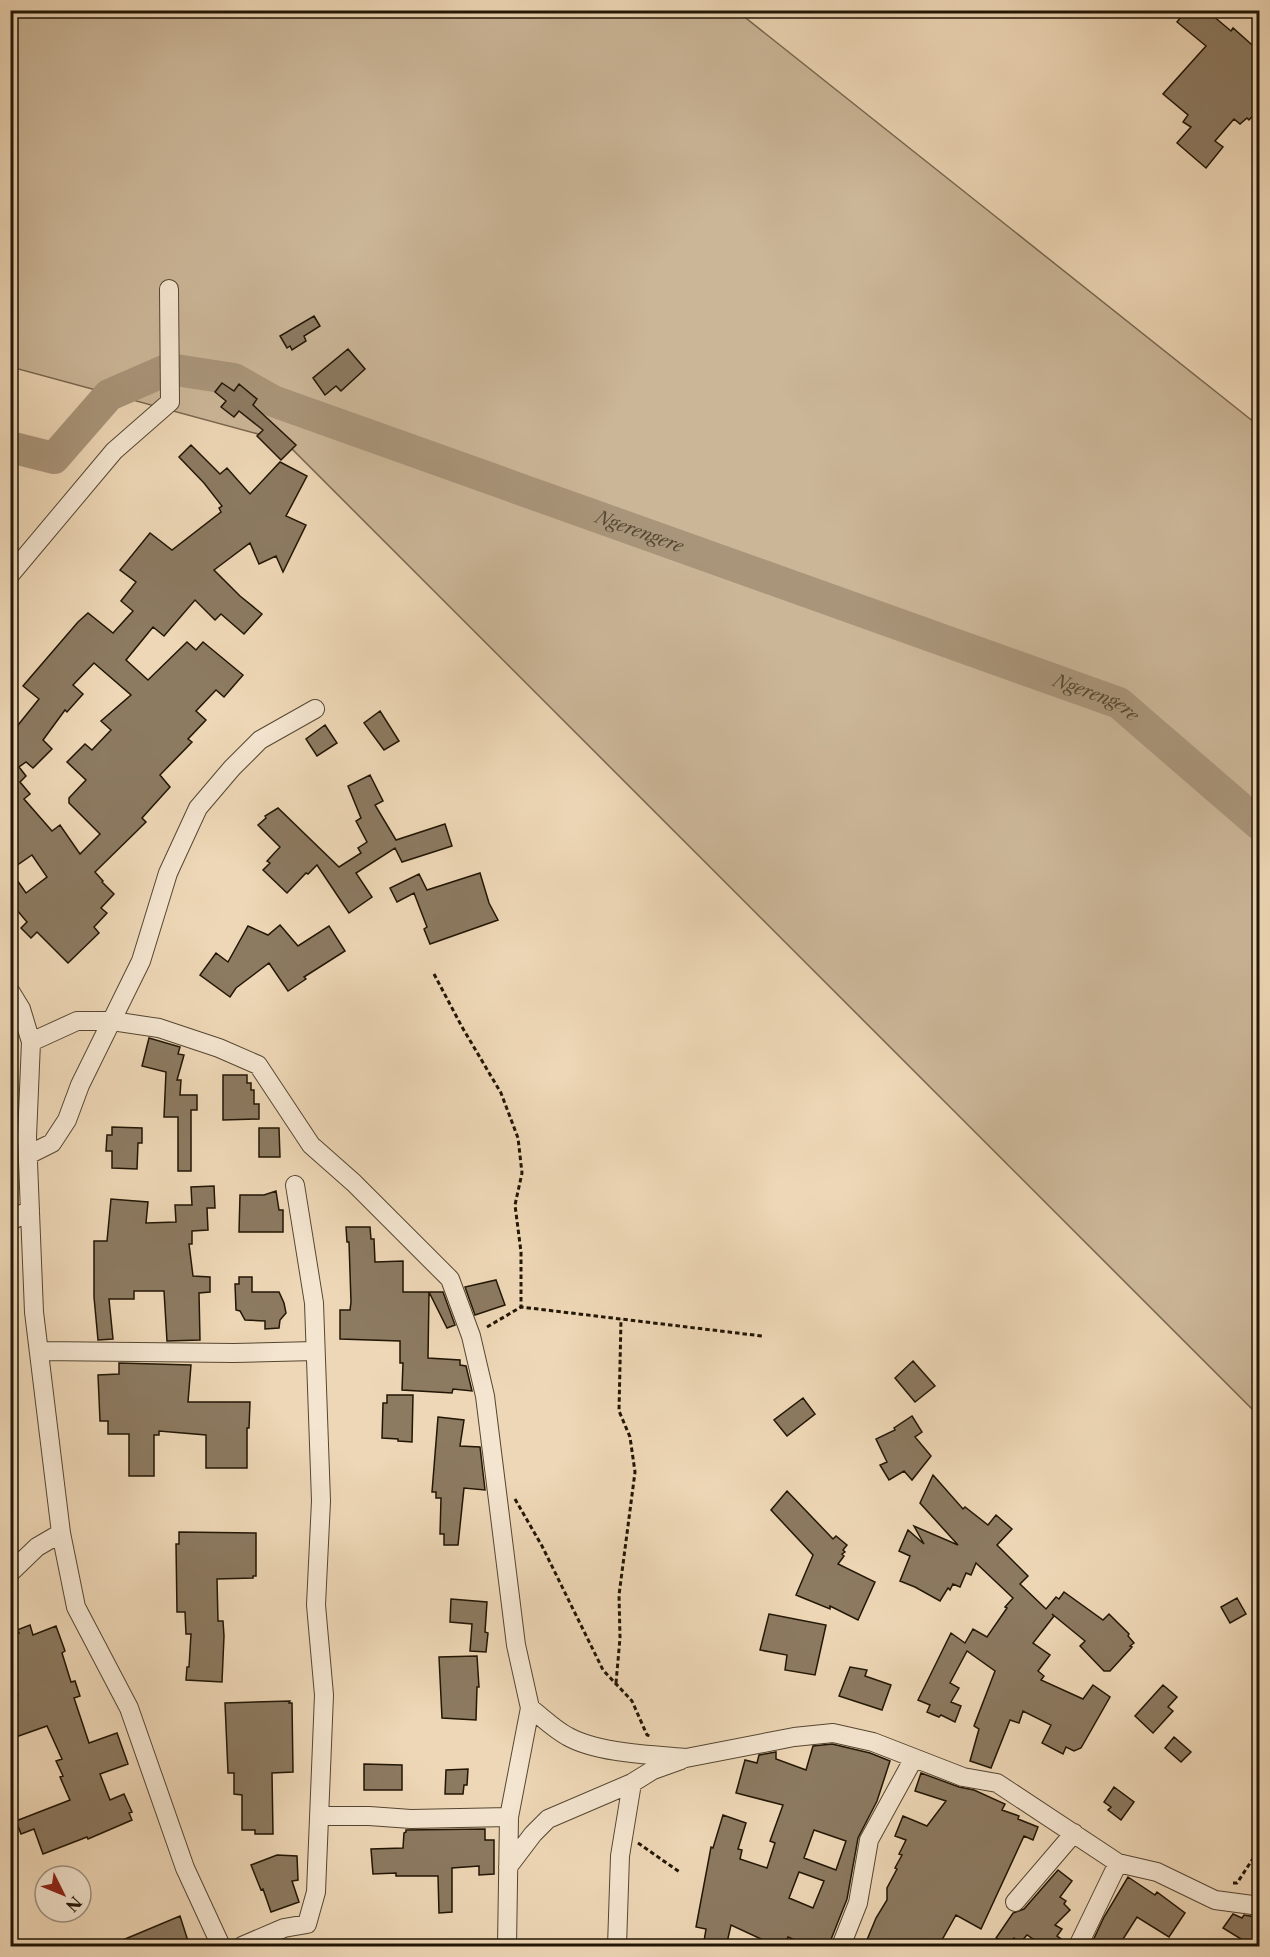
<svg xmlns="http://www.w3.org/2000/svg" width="1270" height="1957" font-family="'Libre Caslon Text',serif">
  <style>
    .green { fill: #cbb698; stroke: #76664e; stroke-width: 1.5 }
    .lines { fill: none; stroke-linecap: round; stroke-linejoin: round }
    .river { stroke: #a9957a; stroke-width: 32 }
    .building { fill: #8c7a61; stroke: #221605; stroke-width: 1.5; fill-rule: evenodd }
    .service-casing { stroke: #554631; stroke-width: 11 }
    .minor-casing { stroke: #554631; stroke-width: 20 }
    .path { stroke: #221605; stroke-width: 3; stroke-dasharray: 4.5 3; stroke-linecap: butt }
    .service { stroke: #f4e5d0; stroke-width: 9 }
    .minor { stroke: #f4e5d0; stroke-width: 18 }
    .labels { text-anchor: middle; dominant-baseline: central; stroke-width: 6; stroke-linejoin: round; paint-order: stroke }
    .water-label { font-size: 18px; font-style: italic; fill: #584934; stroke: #f4e5d0 }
  </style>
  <rect width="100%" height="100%" fill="#eed7b6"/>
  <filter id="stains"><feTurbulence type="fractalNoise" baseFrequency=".00333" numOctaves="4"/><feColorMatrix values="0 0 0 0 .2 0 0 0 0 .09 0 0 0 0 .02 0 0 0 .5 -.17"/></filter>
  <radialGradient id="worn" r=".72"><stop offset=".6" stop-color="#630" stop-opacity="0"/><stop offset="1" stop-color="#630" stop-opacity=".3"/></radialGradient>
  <path class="green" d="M 10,11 L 737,11 L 1259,426 L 1259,1416 L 284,441 L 11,367 Z"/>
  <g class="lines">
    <path class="river" id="s1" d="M 10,447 L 54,458 L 109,395 L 169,369 L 234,379 L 273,401 L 1119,703 L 1260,825"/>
  </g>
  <path class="building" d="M 1186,10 L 1206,10 L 1231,31 L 1233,28 L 1260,52 L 1260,108 L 1249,120 L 1247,118 L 1240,124 L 1234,119 L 1215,141 L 1223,147 L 1206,168 L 1177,143 L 1191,127 L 1183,122 L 1188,115 L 1163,94 L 1206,46 L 1177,22 Z
    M 314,316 L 320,326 L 304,336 L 306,341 L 292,350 L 290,346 L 287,348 L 280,336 Z
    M 348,349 L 365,369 L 341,391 L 336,386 L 325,395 L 313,378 Z
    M 222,383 L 234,391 L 239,384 L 257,399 L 253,405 L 296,445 L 281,460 L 257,436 L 263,430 L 239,411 L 234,417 L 221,407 L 226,401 L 215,392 Z
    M 191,445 L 220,474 L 227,468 L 250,494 L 280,462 L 307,476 L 286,516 L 306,525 L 283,572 L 276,556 L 259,564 L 250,543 L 214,570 L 240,596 L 262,614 L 244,634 L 221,614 L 215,620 L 195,600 L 164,636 L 153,627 L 126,660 L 148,680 L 187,642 L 196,650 L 203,642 L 243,675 L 224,697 L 216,690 L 196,711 L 206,720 L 188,739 L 192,742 L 160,775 L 170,787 L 142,818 L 146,822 L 95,872 L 103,881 L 102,882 L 114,894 L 101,908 L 107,913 L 94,927 L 99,933 L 68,963 L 37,932 L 31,938 L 21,928 L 27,922 L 10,902 L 10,870 L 26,893 L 47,877 L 32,855 L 10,870 L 10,735 L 39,699 L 23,686 L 78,622 L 88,613 L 113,633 L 133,611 L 121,601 L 136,582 L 120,570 L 150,533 L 172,550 L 221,512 L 219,508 L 222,506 L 204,483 L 179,457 ZM 94,663 L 131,695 L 101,721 L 111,730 L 92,750 L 85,744 L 67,762 L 86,780 L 69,798 L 69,803 L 100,834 L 80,854 L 60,825 L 52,831 L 24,799 L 30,794 L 20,782 L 26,776 L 19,767 L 26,762 L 33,768 L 52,749 L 43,740 L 65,710 L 67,712 L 83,694 L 73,685 Z
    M 380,711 L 399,741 L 384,750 L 364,723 Z
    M 325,725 L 337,743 L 317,756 L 306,739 Z
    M 370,775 L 383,801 L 375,805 L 396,840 L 445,824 L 452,846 L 402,862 L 395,848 L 356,873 L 372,897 L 349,913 L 317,865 L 308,874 L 306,873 L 287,893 L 263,870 L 270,863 L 267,861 L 280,847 L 258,825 L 266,818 L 265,816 L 278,808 L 339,867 L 361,853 L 358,848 L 367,842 L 356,821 L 361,818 L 348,786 Z
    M 480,873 L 489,903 L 498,920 L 430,944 L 424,929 L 427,927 L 414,893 L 397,902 L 390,888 L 419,874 L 427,890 Z
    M 280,925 L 298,946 L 329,926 L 345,951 L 304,977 L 306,979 L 288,991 L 269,963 L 236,988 L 230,997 L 200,975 L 216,953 L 228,962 L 248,926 L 268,935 Z
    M 149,1038 L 180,1047 L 178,1054 L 184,1055 L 177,1080 L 181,1080 L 180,1095 L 197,1095 L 197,1110 L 191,1110 L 191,1171 L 178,1171 L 178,1117 L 164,1117 L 166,1072 L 142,1066 Z
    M 223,1075 L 247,1075 L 247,1083 L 251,1083 L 251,1090 L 254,1090 L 254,1104 L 259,1104 L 259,1119 L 223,1120 Z
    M 112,1127 L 142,1128 L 142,1143 L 138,1143 L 137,1169 L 112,1168 L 112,1151 L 106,1151 L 107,1135 L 112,1135 Z
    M 259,1128 L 279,1128 L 280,1157 L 259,1157 Z
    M 214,1186 L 215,1208 L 207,1208 L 208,1230 L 192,1231 L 192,1244 L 189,1244 L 193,1276 L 210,1277 L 210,1292 L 199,1293 L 200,1340 L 167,1341 L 164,1291 L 134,1291 L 134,1299 L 109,1299 L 113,1339 L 98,1340 L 94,1297 L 94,1241 L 107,1241 L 111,1199 L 148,1202 L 146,1223 L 176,1222 L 175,1205 L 192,1205 L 191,1187 Z
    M 276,1191 L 279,1210 L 283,1210 L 283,1232 L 239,1232 L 240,1195 L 264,1195 Z
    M 346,1227 L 370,1227 L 371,1239 L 374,1239 L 375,1262 L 403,1261 L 403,1292 L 429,1292 L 428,1358 L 460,1360 L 460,1365 L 466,1366 L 472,1391 L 453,1389 L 452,1393 L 402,1390 L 403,1363 L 400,1363 L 400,1341 L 340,1339 L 340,1310 L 350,1310 L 351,1302 L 349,1242 L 347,1242 Z
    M 239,1277 L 252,1277 L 252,1292 L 279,1292 L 284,1303 L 286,1313 L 280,1320 L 279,1328 L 265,1329 L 265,1321 L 245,1320 L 240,1311 L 236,1310 L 235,1284 L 239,1284 Z
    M 496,1280 L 505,1305 L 475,1315 L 465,1287 Z
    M 429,1292 L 443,1292 L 455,1325 L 447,1328 Z
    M 913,1361 L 935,1386 L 915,1402 L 895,1378 Z
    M 119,1363 L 191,1365 L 188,1402 L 250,1402 L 249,1428 L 247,1428 L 247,1468 L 206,1468 L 206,1435 L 159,1431 L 159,1435 L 154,1435 L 154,1476 L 129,1476 L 129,1434 L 108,1434 L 108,1421 L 100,1421 L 98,1375 L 119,1374 Z
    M 387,1395 L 413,1395 L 412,1442 L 398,1441 L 398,1439 L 382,1438 L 383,1403 L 387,1403 Z
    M 803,1398 L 815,1414 L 787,1436 L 774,1420 Z
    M 912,1416 L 922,1432 L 915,1437 L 931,1456 L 912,1480 L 904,1471 L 889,1480 L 880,1465 L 887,1462 L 876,1439 L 895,1430 L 894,1428 Z
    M 438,1417 L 464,1420 L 460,1446 L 480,1447 L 485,1490 L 464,1488 L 458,1545 L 444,1545 L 444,1534 L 440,1534 L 441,1498 L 436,1498 L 436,1492 L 432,1492 Z
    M 933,1475 L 963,1509 L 965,1507 L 988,1525 L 996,1515 L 1012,1529 L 997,1545 L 1028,1576 L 1020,1584 L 1046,1609 L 1056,1597 L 1059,1599 L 1064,1592 L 1103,1620 L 1109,1614 L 1129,1634 L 1128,1636 L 1134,1643 L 1130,1646 L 1132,1647 L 1110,1671 L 1104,1671 L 1080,1646 L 1085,1641 L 1052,1614 L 1054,1616 L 1033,1643 L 1050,1655 L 1038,1671 L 1044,1676 L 1041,1680 L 1083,1699 L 1093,1685 L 1110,1697 L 1081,1748 L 1074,1751 L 1066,1747 L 1063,1754 L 1042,1743 L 1051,1725 L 1023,1711 L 1019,1723 L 1010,1720 L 991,1768 L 970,1761 L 979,1729 L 974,1726 L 995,1671 L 967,1651 L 950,1683 L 959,1688 L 951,1702 L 961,1706 L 955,1722 L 941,1715 L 939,1717 L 927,1712 L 930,1705 L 918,1700 L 951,1633 L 965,1643 L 973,1629 L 987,1637 L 1007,1608 L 1005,1607 L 1013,1598 L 976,1563 L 971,1575 L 966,1573 L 960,1587 L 953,1584 L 950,1590 L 948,1588 L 940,1601 L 915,1587 L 900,1581 L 910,1556 L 899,1551 L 908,1530 L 924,1544 L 914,1526 L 958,1545 L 920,1503 Z
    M 787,1491 L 833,1539 L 836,1536 L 847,1545 L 843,1550 L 845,1552 L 842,1554 L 844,1556 L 838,1564 L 875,1582 L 858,1620 L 830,1606 L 830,1609 L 796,1595 L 813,1555 L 771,1510 Z
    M 179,1532 L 256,1533 L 256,1576 L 253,1576 L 253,1578 L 217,1579 L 218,1621 L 223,1621 L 224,1636 L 222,1682 L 186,1680 L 187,1667 L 189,1667 L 191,1634 L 186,1634 L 185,1612 L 177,1612 L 176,1544 L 179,1544 Z
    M 1237,1598 L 1246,1614 L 1230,1623 L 1221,1607 Z
    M 451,1599 L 487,1602 L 485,1632 L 488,1633 L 486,1652 L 470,1651 L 472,1624 L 450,1622 Z
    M 769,1614 L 826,1625 L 815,1675 L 785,1670 L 787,1655 L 760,1650 Z
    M 30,1625 L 33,1635 L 56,1626 L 65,1651 L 62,1653 L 71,1682 L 75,1681 L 80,1696 L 74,1698 L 89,1743 L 117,1733 L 128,1764 L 100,1774 L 110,1800 L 124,1794 L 132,1812 L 129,1813 L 132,1820 L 88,1839 L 87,1837 L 43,1854 L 34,1829 L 21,1834 L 16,1821 L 70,1800 L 60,1777 L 63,1776 L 56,1761 L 62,1759 L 47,1726 L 13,1738 L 10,1728 L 10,1698 L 18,1696 L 10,1675 L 17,1672 L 10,1653 L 10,1636 L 19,1633 L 17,1630 Z
    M 477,1656 L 479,1687 L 477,1687 L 476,1720 L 442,1718 L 439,1657 Z
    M 850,1667 L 867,1670 L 865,1676 L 891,1685 L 882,1710 L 839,1696 Z
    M 1163,1685 L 1177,1697 L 1168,1707 L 1173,1711 L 1153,1733 L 1135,1716 Z
    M 290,1701 L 289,1703 L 292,1703 L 293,1772 L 272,1773 L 273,1834 L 255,1834 L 255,1830 L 242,1830 L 242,1795 L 234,1794 L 234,1773 L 228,1773 L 225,1703 Z
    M 1174,1737 L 1191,1752 L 1181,1762 L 1165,1748 Z
    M 832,1744 L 870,1753 L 890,1761 L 877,1801 L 858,1838 L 847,1899 L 828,1947 L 811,1947 L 788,1937 L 784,1947 L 778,1947 L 731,1925 L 726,1947 L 703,1947 L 706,1929 L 696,1927 L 711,1847 L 713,1848 L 723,1815 L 746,1823 L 738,1849 L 742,1850 L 740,1859 L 767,1868 L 775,1843 L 770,1841 L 783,1805 L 736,1793 L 745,1760 L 757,1763 L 759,1755 L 776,1752 L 776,1759 L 806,1770 L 813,1746 ZM 814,1830 L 846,1841 L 836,1870 L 804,1858 ZM 799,1872 L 824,1881 L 813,1908 L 789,1898 Z
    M 364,1764 L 402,1765 L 402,1790 L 364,1790 Z
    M 468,1769 L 467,1785 L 464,1785 L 463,1794 L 445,1794 L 446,1770 Z
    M 921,1773 L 959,1787 L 974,1790 L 1005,1804 L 1002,1810 L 1019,1816 L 1018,1819 L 1038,1827 L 1033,1840 L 1024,1836 L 981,1929 L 956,1915 L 938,1947 L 864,1947 L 876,1918 L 887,1900 L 887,1888 L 897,1869 L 895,1868 L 902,1855 L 899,1854 L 906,1840 L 895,1836 L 903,1816 L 927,1826 L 946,1801 L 915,1791 Z
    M 1114,1787 L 1134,1802 L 1121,1820 L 1108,1810 L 1111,1807 L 1104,1802 Z
    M 485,1829 L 485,1840 L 494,1840 L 494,1874 L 479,1875 L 479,1866 L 452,1868 L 452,1912 L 439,1913 L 438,1876 L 396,1876 L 396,1873 L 373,1874 L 371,1849 L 403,1848 L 404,1833 L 406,1832 L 406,1830 Z
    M 277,1855 L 297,1856 L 298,1880 L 292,1881 L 299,1902 L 271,1912 L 263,1889 L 261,1890 L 251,1865 Z
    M 1058,1870 L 1072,1881 L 1060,1897 L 1066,1901 L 1064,1904 L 1070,1910 L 1055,1925 L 1062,1929 L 1057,1936 L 1067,1943 L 1067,1947 L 1045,1947 L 1027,1935 L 1020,1943 L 1014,1938 L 1009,1945 L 996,1938 L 1013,1913 L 1024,1909 Z
    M 1128,1877 L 1155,1895 L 1157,1892 L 1185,1913 L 1169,1937 L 1137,1917 L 1118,1947 L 1090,1947 L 1104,1917 Z
    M 1233,1914 L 1242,1918 L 1244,1915 L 1256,1917 L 1260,1919 L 1260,1938 L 1254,1947 L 1223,1928 Z
    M 180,1916 L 188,1941 L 172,1947 L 106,1947 Z"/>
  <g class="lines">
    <g class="service-casing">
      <path id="service" d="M 10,1138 L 27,1137"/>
    </g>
    <g class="minor-casing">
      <path id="minor" d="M 10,575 L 114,451 L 170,402 L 169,289
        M 10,991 L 21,1009 L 31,1042 L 27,1137 L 34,1312 L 61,1533 L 76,1607 L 129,1708 L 185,1868 L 221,1946
        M 31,1042 L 77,1021 L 112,1021 L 159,1028 L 219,1048 L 258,1065 L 311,1145 L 354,1183 L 450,1279 L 471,1336 L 485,1396 L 516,1645 L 530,1708 L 509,1817 L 507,1946
        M 28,1155 L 52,1143 L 67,1120 L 80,1085 L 141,961 L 168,873 L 198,808 L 232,768 L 260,740 L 315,709
        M 10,1222 L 30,1209
        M 39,1351 L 234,1353 L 315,1351
        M 10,1573 L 37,1547 L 61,1533
        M 530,1708 C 542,1717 554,1729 567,1736 C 596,1753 652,1755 686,1758 L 794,1737 L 833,1733 L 873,1742 L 963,1777 L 997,1783 L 1118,1863 L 1157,1872 L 1215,1900 L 1260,1906
        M 319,1816 L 369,1816 L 411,1819 L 509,1817
        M 508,1867 L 533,1834 L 548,1819 L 632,1783 L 653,1770 L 681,1760
        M 1015,1902 L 1074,1833
        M 242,1946 L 284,1928 L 307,1924 L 316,1892 L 324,1695 L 316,1605 L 321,1501 L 314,1303 L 295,1185
        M 617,1946 L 620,1856 L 632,1783
        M 841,1946 L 858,1903 L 869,1840 L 914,1758
        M 1078,1946 L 1118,1863"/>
    </g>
    <path class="path" d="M 434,974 L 462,1027 L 501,1093 L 518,1138 L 522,1173 L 515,1205 L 521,1252 L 521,1307
      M 487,1327 L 521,1307 L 762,1336
      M 515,1499 L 542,1546 L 603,1670 L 632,1701 L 647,1735 L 651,1736
      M 616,1683 L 620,1638 L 619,1595 L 635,1472 L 630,1437 L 619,1411 L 621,1319
      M 638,1843 L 681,1873
      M 1233,1883 L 1237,1883 L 1260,1848"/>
    <use href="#service" class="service"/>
    <use href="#minor" class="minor"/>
  </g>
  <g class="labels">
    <g class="water-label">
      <text stroke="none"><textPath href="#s1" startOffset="694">Ngerengere</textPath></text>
      <text stroke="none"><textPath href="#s1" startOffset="1180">Ngerengere</textPath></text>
    </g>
  </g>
  <rect width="1270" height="1957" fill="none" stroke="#eed7b6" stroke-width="36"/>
  <rect x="12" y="12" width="1246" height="1933" fill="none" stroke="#221605" stroke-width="3"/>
  <rect x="18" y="18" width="1234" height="1921" fill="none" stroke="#221605" stroke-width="1.5"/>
  <g transform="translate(63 1894) rotate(133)"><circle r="28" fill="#f4e5d0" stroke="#a0927f" stroke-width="1.5"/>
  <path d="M0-4.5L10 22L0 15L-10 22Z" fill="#8f2418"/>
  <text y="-9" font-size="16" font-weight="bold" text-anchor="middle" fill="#221605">N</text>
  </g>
  <rect width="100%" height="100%" filter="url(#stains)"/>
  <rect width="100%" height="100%" fill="url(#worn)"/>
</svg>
